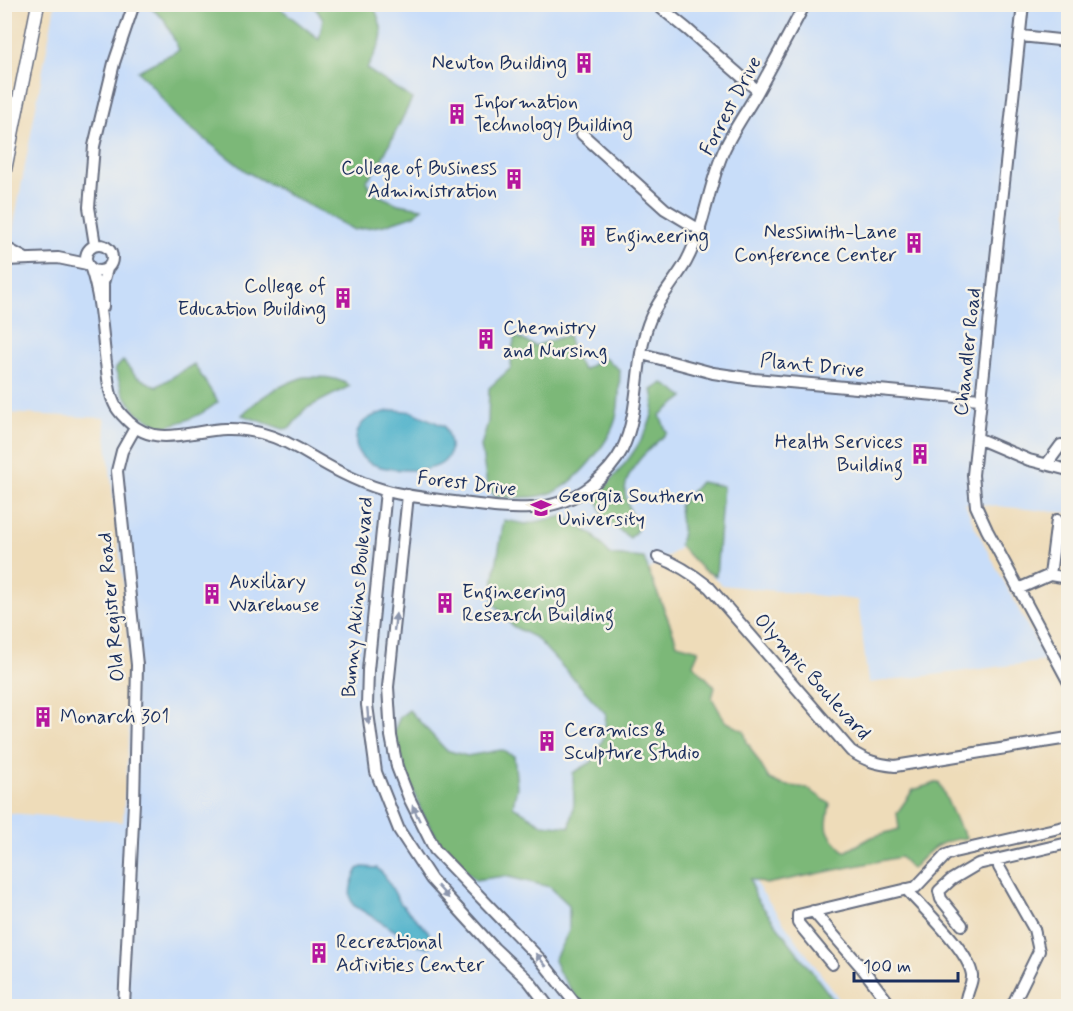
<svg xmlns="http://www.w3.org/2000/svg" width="1073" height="1011" font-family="Mynerve,sans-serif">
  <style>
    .built { fill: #c8ddf9 }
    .forest { fill: #7cb878; stroke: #4c746b; stroke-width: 1.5 }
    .water { fill: #4bb0ca; stroke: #337094; stroke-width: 1.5 }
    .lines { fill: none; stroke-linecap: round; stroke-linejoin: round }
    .minor-casing { stroke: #656c7e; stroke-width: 14 }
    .major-casing { stroke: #656c7e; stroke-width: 15 }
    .minor { stroke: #fff; stroke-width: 10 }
    .major { stroke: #fff; stroke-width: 12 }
    .oneway { fill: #8d97ae }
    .labels { text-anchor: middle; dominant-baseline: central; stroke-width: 5; stroke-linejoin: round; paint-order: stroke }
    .poi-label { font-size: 20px; fill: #1b2f5e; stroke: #f7f3e8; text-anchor: start }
    .street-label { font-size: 20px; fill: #1b2f5e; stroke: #f7f3e8 }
  </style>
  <rect width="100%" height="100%" fill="#f7f3e8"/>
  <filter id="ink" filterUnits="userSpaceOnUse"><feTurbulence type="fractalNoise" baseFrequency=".0167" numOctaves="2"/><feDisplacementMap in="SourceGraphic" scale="12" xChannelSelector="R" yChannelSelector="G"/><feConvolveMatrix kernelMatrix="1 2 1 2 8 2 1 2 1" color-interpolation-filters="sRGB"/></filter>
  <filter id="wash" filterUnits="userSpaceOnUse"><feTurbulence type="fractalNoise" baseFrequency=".008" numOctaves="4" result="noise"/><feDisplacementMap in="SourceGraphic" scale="24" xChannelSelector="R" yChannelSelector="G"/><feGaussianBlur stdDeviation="1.35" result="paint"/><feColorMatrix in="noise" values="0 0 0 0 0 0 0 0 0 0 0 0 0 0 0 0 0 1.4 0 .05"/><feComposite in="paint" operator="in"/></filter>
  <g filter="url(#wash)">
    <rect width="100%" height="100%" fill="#eedcb9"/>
    <path class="built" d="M 55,5 L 1068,5 L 1068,513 L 965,503 L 974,525 L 1046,661 L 868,683 L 858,600 L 722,585 L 681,547 L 601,603 L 759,888 L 844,1006 L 5,1006 L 4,874 L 8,813 L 123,822 L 130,718 L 127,614 L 104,418 L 5,413 L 5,272 Z"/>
    <path class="forest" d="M 151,5 L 276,5 L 319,39 L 323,19 L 313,5 L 373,5 C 388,37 382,39 367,69 L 412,99 L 378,167 L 366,181 L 373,193 L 398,204 L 422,208 L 415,215 L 384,225 L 354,230 L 247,172 L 175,116 L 154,88 L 138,71 L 179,50 L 164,19 L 152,9 Z
      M 568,335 L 573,354 L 583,370 L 604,358 L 620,370 C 619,386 620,406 615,421 C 608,444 574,486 551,493 C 534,499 512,498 495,496 L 487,485 L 481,446 L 488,422 L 489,388 L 511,368 L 512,350 L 515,336 L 535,346 Z
      M 123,361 L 136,376 L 156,387 L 194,364 L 218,402 C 201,416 184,422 163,427 L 137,413 L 123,393 L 115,369 Z
      M 304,377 C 320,377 336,376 350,386 L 305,409 L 290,428 L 283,429 L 242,415 C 259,397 280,385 304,377 Z
      M 663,383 L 684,397 L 660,415 L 667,433 C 651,447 628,466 625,489 C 624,498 634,520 637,530 L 630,538 L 605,520 L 596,496 C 619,473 663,424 652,390 Z
      M 700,482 L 723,486 L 716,576 L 703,570 L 679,545 L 682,535 L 679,506 Z
      M 564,516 L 594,536 L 610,555 L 644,558 C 654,588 668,615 677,644 L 699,650 L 693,664 L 715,687 L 712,698 L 725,721 L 744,731 L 747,742 L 769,779 L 782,785 L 807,788 L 830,804 C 824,832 826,832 845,852 L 872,837 L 899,829 L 897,813 L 913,790 L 939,782 L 957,823 L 967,838 C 939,840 930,849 912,869 L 900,857 L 766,884 L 750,879 L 756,898 L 838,1006 L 583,1006 L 560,974 L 554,960 L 569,931 L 569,905 L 550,887 L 505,876 L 475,880 L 440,843 L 422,813 L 405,768 L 394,731 L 400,717 L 409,710 L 446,750 L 467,756 L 501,750 L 514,756 L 517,787 L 513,806 L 542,824 L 570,827 L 574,803 L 573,773 L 592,762 L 604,737 L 606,714 L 536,638 L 512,626 L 493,602 L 494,577 L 504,520 L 526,524 Z"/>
    <path class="water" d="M 395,410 L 413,412 L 444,426 C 460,458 443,470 412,470 C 389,470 349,467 357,433 C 361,417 382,412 395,410 Z
      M 362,867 L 377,868 L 385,876 L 401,904 L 428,931 L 431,939 L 430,946 L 427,948 L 418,945 L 353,905 C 347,894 352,879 358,869 Z"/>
  </g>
  <g filter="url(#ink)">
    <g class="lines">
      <g class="minor-casing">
        <path id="minor" d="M 656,4 L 687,29 L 758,91
          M 1023,4 L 973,475 L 976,506 L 987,530 L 1068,681
          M 1021,36 L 1068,41
          M 582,134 L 665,209 L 700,230
          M86 258a13 13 0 1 1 26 0a13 13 0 1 1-26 0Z
          M 95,245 L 89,207 L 94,146 L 114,63 L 134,4
          M 4,247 L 24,258
          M 4,260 L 58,258 L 87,264
          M 91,269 C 101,298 102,332 106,363 C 108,376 108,391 114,403 C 117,411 123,416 129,422 C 156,448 193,430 225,429 C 251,428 276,436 299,449 C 326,465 353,481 384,490 C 406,497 431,498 454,502 C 503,508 549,518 591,486 C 603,476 615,464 622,450 C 642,408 633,358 651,317 C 660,297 675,281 686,262 C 705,227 708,186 724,150 C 733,130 746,112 757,93 C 773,64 789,34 805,4
          M 103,307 L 103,283 L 107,269
          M 642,354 L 713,373 L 754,379 L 980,399
          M 977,438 L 1029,460 L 1068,470
          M 1047,464 L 1061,445 L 1068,445
          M 386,491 L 368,670 L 367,705 L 376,772 L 399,830 L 431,879 L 494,948 L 529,981 L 548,1006
          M 408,495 L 388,687 L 391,736 L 397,767 L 409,798 L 435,850 L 540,959 L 577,1006
          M 658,557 C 678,564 693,574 709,587 L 851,751 C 866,761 877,764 895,766 L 1068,738
          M 1050,575 L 1057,520
          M 1018,589 L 1050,575 L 1068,578
          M 999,860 L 999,867 L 1034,929 L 1039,951 L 1012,1006
          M 906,889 C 923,908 969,951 972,975 C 973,986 963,995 967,1006
          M 813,911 L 862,968 L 891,1006
          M 962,925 L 941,899 L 939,891 L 951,880 L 978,864 L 1068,843
          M 832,964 L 798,923 L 798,915 L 916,887 L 946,855 L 954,852 L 1068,826
          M 124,1006 L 134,802 L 137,665 L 117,471 L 122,451 L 135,428"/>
      </g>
      <g class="major-casing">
        <path id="major" d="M 4,175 L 38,4"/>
      </g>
      <use href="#minor" class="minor"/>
      <use href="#major" class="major"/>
    </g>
    <defs><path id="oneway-solid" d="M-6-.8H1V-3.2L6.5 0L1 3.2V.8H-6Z" transform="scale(1.5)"/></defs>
    <g class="oneway">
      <use href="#oneway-solid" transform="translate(395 622) rotate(-84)"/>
      <use href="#oneway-solid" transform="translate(368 716) rotate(85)"/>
      <use href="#oneway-solid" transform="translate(416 813) rotate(-115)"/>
      <use href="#oneway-solid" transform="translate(443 892) rotate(48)"/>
      <use href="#oneway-solid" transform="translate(541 960) rotate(-130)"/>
    </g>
  </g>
  <defs>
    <g id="building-bare" transform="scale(1.62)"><path d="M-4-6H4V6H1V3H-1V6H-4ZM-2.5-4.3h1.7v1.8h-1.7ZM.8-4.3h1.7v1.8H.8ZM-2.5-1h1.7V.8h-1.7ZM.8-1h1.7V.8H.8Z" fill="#b5179e" stroke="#f7f3e8" stroke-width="2.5" paint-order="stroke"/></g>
    <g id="university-bare" transform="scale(1.62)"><path d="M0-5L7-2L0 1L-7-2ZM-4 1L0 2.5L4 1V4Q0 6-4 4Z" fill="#b5179e" stroke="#f7f3e8" stroke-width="2.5" paint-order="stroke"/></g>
  </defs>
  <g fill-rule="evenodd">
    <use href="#building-bare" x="584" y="63"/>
    <use href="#building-bare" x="457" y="114"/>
    <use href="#building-bare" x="514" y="179"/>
    <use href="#building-bare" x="588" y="236"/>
    <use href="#building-bare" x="914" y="243"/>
    <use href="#building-bare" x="343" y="298"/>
    <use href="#building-bare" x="486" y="339"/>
    <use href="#building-bare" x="920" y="454"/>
    <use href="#university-bare" x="541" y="508"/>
    <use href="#building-bare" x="212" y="594"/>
    <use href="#building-bare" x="445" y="603"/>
    <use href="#building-bare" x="43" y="717"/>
    <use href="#building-bare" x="547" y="741"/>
    <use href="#building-bare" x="319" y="953"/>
  </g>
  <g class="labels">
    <g class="poi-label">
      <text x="567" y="63" text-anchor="end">Newton Building</text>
      <text x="474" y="102">Information<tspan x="474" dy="23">Technology Building</tspan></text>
      <text x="497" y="168" text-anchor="end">College of Business<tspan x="497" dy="23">Administration</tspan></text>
      <text x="897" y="232" text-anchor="end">Nessimith-Lane<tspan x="897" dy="23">Conference Center</tspan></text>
      <text x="605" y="236">Engineering</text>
      <text x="326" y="286" text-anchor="end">College of<tspan x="326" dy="23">Education Building</tspan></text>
      <text x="503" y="328">Chemistry<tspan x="503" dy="23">and Nursing</tspan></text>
      <text x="903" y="442" text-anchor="end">Health Services<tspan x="903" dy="23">Building</tspan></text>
      <text x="558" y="496">Georgia Southern<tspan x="558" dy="23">University</tspan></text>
      <text x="229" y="582">Auxiliary<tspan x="229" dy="23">Warehouse</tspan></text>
      <text x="462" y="592">Engineering<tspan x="462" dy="23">Research Building</tspan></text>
      <text x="60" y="717">Monarch 301</text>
      <text x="564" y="730">Ceramics &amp;<tspan x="564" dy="23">Sculpture Studio</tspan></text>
      <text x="336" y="942">Recreational<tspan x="336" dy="23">Activities Center</tspan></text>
    </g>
    <g class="street-label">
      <text transform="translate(731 106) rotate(-62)">Forrest Drive</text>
      <text transform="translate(968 352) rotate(-84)">Chandler Road</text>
      <text transform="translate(812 366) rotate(6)">Plant Drive</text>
      <text transform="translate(467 484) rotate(7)">Forest Drive</text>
      <text transform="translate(358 597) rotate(-85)">Bunny Akins Boulevard</text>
      <text transform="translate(112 607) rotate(-95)">Old Register Road</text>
      <text transform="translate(812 677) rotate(48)">Olympic Boulevard</text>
    </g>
  </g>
  <rect width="1073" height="1011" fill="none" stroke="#f7f3e8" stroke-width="24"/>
  <path d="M854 972v9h104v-9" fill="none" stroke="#1b2f5e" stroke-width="3"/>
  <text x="863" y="972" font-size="18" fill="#1b2f5e" stroke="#f7f3e8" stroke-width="4.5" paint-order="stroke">100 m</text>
</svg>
